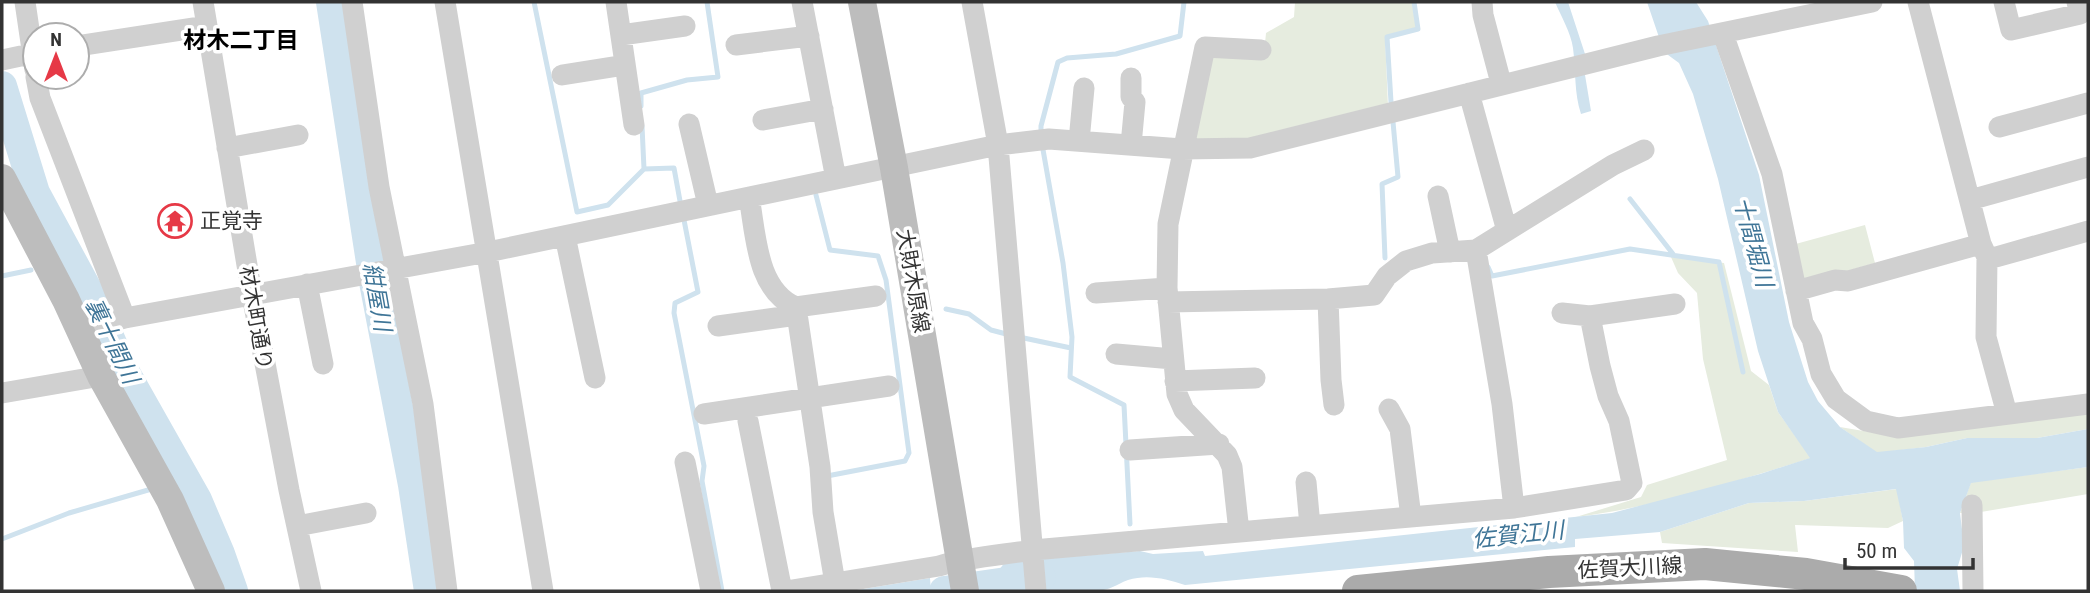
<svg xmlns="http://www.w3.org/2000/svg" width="2090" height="593" font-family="'Roboto Condensed','Noto Sans JP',sans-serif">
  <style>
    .green { fill: #e6ecdf }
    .water { fill: #cfe2ee }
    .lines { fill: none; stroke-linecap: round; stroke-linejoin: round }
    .stream { stroke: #cfe2ee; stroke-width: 5 }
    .river { stroke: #cfe2ee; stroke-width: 30 }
    .street { stroke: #d0d0d0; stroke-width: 21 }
    .secondary { stroke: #bdbdbd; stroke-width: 28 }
    .primary { stroke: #ababab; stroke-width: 32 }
    .labels { text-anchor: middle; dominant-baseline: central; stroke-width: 7; stroke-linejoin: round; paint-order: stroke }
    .poi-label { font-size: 21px; fill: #333; stroke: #fff; text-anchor: start }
    .street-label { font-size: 21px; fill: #333; stroke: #fff }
    .neighbourhood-label { font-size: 23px; font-weight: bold; fill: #000; stroke: #fff }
    .water-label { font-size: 23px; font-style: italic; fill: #3f7597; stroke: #fff }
  </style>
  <rect width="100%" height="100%" fill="#fff"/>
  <path class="green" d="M 1295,2 L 1412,2 L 1416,28 L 1385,36 L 1388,107 L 1242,143 L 1190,140 L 1212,53 L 1264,54 L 1266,33 L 1294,17 Z
    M 1865,225 L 1875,263 L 1801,284 L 1792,245 Z
    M 1671,257 L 1724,263 L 1751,371 L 1769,385 L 1778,412 L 1811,458 C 1734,482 1655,507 1576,517 L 1641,497 L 1647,485 L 1727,460 L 1703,359 L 1697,293 L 1678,273 Z
    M 2088,414 L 2088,429 L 2037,438 L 1967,438 L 1926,447 L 1877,453 L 1840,427 L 1893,436 Z
    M 2088,467 L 2088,494 L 1975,513 L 1960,513 L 1971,482 Z
    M 1897,489 L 1903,521 L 1888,528 L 1795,525 L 1798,552 L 1662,543 L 1660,532 L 1749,503 L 1804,501 Z"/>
  <path class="water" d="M 1555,2 L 1568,2 L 1585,54 L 1582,57 L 1591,111 L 1581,114 C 1574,93 1576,71 1573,48 C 1571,33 1561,16 1555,2 Z
    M 1647,2 L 1696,2 L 1708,21 L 1759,175 L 1789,322 L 1808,382 L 1818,401 L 1840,427 L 1877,452 L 1926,447 L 1967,438 L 2037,438 L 2088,429 L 2088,467 L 1971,483 L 1960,513 L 1964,546 L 1957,569 L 1960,591 L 1915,591 L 1914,561 L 1904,548 L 1903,521 L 1896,489 L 1804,501 L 1749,503 L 1660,532 L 1575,539 L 1575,547 L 1185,585 C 1166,579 1148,574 1128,580 C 1115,585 1111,590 1096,591 L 1005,591 L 1001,588 L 999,570 L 1005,562 L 1140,551 L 1153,554 L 1203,551 L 1205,556 L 1612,513 L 1760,474 L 1810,458 L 1778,412 L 1758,351 L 1718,179 L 1693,94 L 1679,63 L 1664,52 Z
    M 930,578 L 931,591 L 851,591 Z"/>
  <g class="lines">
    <path class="stream" d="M 534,2 L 577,212 L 608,205 L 644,169 L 674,168 L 680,201
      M 1391,102 L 1387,37 L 1418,29 L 1414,2
      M 641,106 L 641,93 L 687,80 L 718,77 L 707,2
      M 642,126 L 644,169
      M 1041,135 L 1041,126 L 1058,62 L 1067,58 L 1116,54 L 1180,36 L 1184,2
      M 1042,144 L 1063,263 L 1072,337 L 1070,377 L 1124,405 L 1130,524
      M 816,195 L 830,250 L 878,256 L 886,280 L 909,453 L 905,461 L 827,476
      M 1630,199 L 1673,254
      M 684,220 L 698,292 L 675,303 L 674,313 L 704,466 L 702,481 L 722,591
      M 1385,258 L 1382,184 L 1398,177 L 1393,122
      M 1488,267 L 1492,276 L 1630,249 L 1719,262 L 1743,372
      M 2,276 L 31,270
      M 946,309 L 969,314 L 991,330 L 1010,335
      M 1019,337 L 1071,348
      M 170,480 L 181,474
      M 2,539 L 69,513 L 155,488"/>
    <path class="river" d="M 331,2 L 374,282 L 413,485 L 429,591
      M 2,86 L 35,193 L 94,302 L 123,369 L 197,500 L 220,554 L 233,591
      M 944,591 L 1041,577"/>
    <path class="street" d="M 25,2 L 35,70
      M 203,2 L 252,295 L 289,490 L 311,591
      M 352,2 L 379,187 L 423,404 L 447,591
      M 445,2 L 543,591
      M 616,2 L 634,125
      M 802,2 L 836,179
      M 972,2 L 998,145 L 1036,591
      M 1482,2 L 1483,15 L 1501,83
      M 1918,2 L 1981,244 L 1987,257 L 1986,337 L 2007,414
      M 2004,2 L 2011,30 L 2080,14 L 2077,2
      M 1723,34 L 1772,174 L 1803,323 L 1812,339 L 1821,374 L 1836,399 L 1866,421 L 1898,428 L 2088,404
      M 621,35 L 685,26
      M 736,45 L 809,36
      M 77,46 L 207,26
      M 2,60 L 35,53
      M 562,75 L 625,65
      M 36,77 L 40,98 L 125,318
      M 1469,93 L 1507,231
      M 763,120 L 823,109
      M 689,124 L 708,205
      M 1999,127 L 2088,103
      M 1079,141 L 1084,88
      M 1131,145 L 1135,102 L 1131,97 L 1131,78
      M 227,148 L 298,135
      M 1438,196 L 1450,252
      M 749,197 C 756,234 756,290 796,307 L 820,467 L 823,512 L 835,583
      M 1970,200 L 2088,167
      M 565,236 L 595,378
      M 1476,250 L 1502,404 L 1514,508
      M 1987,257 L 1996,257 L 2088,231
      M 307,284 L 323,364
      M 1796,291 L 1835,280 L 1848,281 L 1981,244
      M 1096,293 L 1167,288
      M 1328,299 L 1331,380 L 1334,405
      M 1168,302 L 1328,299 L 1374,295 L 1387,276 L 1406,261 L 1432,253 L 1476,250 L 1613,165 L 1644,150
      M 796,307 L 876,296
      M 1562,313 L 1590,316 L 1675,304
      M 718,326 L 797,315
      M 79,331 L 125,318 L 488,252 L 998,145 L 1049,139 L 1182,149 L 1250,148 L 1658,46 L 1872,2
      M 1116,354 L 1173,359
      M 1175,381 L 1255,378
      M 2,393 L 101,376
      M 1389,409 L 1400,429 L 1411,517
      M 704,414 L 889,386
      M 748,421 L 782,591
      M 1130,450 L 1219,444
      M 685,462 L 711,591
      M 1306,482 L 1310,526
      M 1972,505 L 1973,591
      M 297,526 L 366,513
      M 1239,532 L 1232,467 L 1227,455 L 1184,410 L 1177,394 L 1167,288 L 1168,224 L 1205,47 L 1261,50
      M 786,591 L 939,566 C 969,557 1002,555 1033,550 L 1514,508 L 1626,490 L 1632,483 L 1619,421 L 1608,396 L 1600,366 L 1590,316"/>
    <path class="secondary" d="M 862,2 L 894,168 L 965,591
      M 2,178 L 66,300 L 101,376 L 170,500 L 211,591"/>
    <path class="primary" d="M 1358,591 L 1549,572 L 1705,564 L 1806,574 L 1901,591"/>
  </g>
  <defs>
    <g id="temple-ring" transform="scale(1.75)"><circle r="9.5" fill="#fff" stroke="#e63946" stroke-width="1.5"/><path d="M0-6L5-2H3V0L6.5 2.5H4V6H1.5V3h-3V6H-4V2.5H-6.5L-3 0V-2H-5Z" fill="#e63946"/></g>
  </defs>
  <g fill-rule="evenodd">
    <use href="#temple-ring" x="175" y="221"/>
  </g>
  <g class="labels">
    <g class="poi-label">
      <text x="200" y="221">正覚寺</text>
    </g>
    <g class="street-label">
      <text transform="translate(913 281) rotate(80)">大財木原線</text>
      <text transform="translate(256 318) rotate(80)">材木町通り</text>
      <text transform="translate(1630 568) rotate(-3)">佐賀大川線</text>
    </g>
    <g class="neighbourhood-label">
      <text x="241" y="40">材木二丁目</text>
    </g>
    <g class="water-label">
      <text transform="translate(1753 242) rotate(75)">十間堀川</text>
      <text transform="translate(377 297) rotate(80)">紺屋川</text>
      <text transform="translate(112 341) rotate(64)">裏十間川</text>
      <text transform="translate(1518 535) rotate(-6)">佐賀江川</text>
    </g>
  </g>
  <rect width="2090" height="593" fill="none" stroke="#333333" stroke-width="7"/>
  <g transform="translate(56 56)"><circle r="33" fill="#ffffff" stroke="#adadad" stroke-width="2"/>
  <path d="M0-5L12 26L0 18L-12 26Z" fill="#e63946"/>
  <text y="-10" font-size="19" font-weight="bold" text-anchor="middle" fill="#333333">N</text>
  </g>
  <path d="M1845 558v10h128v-10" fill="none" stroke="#333333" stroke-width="3.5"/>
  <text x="1856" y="558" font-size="21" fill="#333333" stroke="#ffffff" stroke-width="5" paint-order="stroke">50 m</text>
</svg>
